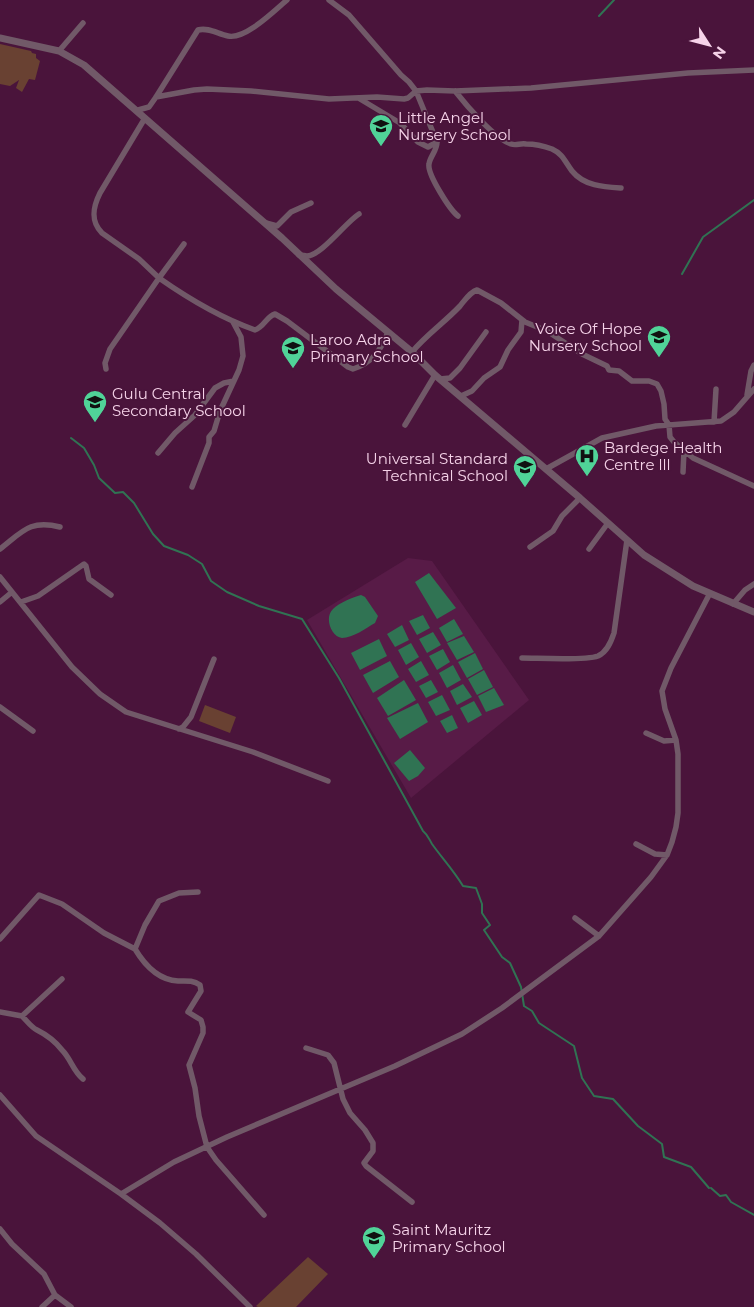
<svg xmlns="http://www.w3.org/2000/svg" width="754" height="1307" font-family="Montserrat,sans-serif">
  <style>
    .built { fill: #581b47 }
    .green { fill: #694132 }
    .water { fill: #307353 }
    .lines { fill: none; stroke-linecap: round; stroke-linejoin: round }
    .stream { stroke: #307353; stroke-width: 2 }
    .minor { stroke: #715968; stroke-width: 5.5 }
    .tertiary { stroke: #715968; stroke-width: 7 }
    .labels { text-anchor: middle; dominant-baseline: central; stroke-width: 4; stroke-linejoin: round; paint-order: stroke }
    .poi-label { font-size: 15px; fill: #f6d3e9; stroke: #4a143b; text-anchor: start }
  </style>
  <rect width="100%" height="100%" fill="#4a143b"/>
  <path class="built" d="M 408,558 L 432,561 L 529,700 L 411,798 L 307,620 Z"/>
  <path class="green" d="M 0,44 L 31,51 L 32,53 L 36,54 L 36,58 L 40,61 L 35,80 L 29,79 L 22,92 L 16,88 L 19,80 L 10,86 L 0,84 Z
    M 205,705 L 236,717 L 230,733 L 199,721 Z
    M 308,1257 L 328,1274 L 296,1307 L 258,1307 L 256,1306 Z"/>
  <path class="water" d="M 429,573 L 456,608 L 437,619 L 415,582 Z
    M 361,595 L 365,597 L 378,616 L 375,623 C 366,628 353,638 342,638 C 331,637 324,617 333,609 C 339,603 353,597 361,595 Z
    M 423,615 L 430,628 L 417,635 L 409,621 Z
    M 454,619 L 463,634 L 447,642 L 439,628 Z
    M 402,625 L 409,640 L 395,647 L 387,634 Z
    M 433,632 L 441,645 L 427,653 L 419,639 Z
    M 464,636 L 474,652 L 457,660 L 447,643 Z
    M 379,639 L 387,656 L 360,670 L 351,653 Z
    M 411,643 L 419,657 L 406,665 L 398,650 Z
    M 443,649 L 450,662 L 437,670 L 429,656 Z
    M 475,653 L 483,669 L 467,678 L 458,662 Z
    M 390,661 L 399,677 L 373,693 L 363,675 Z
    M 421,661 L 429,675 L 416,682 L 408,669 Z
    M 453,665 L 461,680 L 447,688 L 439,673 Z
    M 484,670 L 493,687 L 477,695 L 468,679 Z
    M 404,680 L 416,700 L 388,716 L 377,698 Z
    M 431,680 L 438,692 L 426,698 L 419,686 Z
    M 463,684 L 472,697 L 457,705 L 450,691 Z
    M 494,688 L 504,705 L 486,712 L 478,696 Z
    M 442,695 L 450,710 L 436,716 L 428,702 Z
    M 474,701 L 482,715 L 468,723 L 460,708 Z
    M 418,703 L 428,722 L 400,739 L 387,718 Z
    M 452,715 L 458,728 L 447,733 L 440,721 Z
    M 410,750 L 425,768 L 418,776 L 409,781 L 394,763 Z"/>
  <g class="lines">
    <path class="stream" d="M 599,16 L 614,0
      M 682,274 L 703,237 L 754,200
      M 71,438 L 84,448 L 94,465 L 99,478 L 115,493 L 123,492 L 134,503 L 153,534 L 164,546 L 188,555 L 202,564 L 211,581 L 227,592 L 259,606 L 302,619 L 339,678 L 423,831 C 428,835 429,839 432,844 C 442,858 454,871 463,886 L 476,888 L 482,904 L 482,913 L 490,925 L 484,930 L 502,957 L 510,963 L 521,987 L 524,1006 L 532,1011 L 539,1023 L 574,1046 L 582,1078 L 594,1096 L 613,1099 L 638,1126 L 662,1144 L 664,1157 L 691,1167 L 709,1188
      M 711,1188 L 720,1196 L 726,1195 L 731,1202 L 754,1215"/>
    <path class="minor" d="M 329,0 L 349,15 L 401,75 L 409,82 L 416,91 L 437,142 C 437,151 430,156 429,164 C 427,174 450,210 458,216
      M 59,51 L 83,23
      M 455,91 C 466,105 495,139 511,144 C 516,146 520,143 526,144 C 534,144 544,146 552,149 C 563,154 565,162 572,171 C 584,186 604,187 621,188
      M 156,97 L 194,90 L 207,89 L 251,91 L 329,99 L 377,97 L 404,99 L 408,98 L 416,91 L 427,90 L 455,91 L 531,88 L 688,73 L 754,70
      M 360,99 L 400,123 L 418,142 L 428,147 L 437,142
      M 138,110 L 149,107 L 156,97 L 198,30 C 208,27 218,34 228,36 C 245,40 274,11 287,0
      M 266,223 L 277,226 L 291,212 L 311,203
      M 184,244 L 159,278 C 189,299 221,318 255,330 C 264,327 267,316 275,314 L 287,321 L 348,367 L 353,369 C 372,363 381,350 388,332
      M 299,255 C 302,255 305,256 307,256 C 321,256 346,222 359,214
      M 412,352 C 426,335 445,322 460,306 C 465,300 470,292 477,290 L 501,303 L 525,322 L 547,331 L 582,354 L 607,366 L 609,370 L 619,371 L 632,381 L 649,381 L 657,384 L 661,391 L 664,404 L 665,419 L 669,425 L 670,437 L 674,442 L 693,458 L 754,486
      M 106,369 L 105,363 L 110,349 L 159,278 L 139,259 L 102,233 C 90,221 93,207 100,193 L 145,118
      M 440,379 L 450,378 L 460,368 L 486,332
      M 747,395 L 751,371 L 754,365
      M 461,396 L 472,391 L 484,378 L 500,367 L 508,350 L 521,332 L 522,320
      M 714,422 L 716,389
      M 405,425 L 435,375
      M 158,453 L 175,433 L 195,415 L 215,388 L 224,383 L 234,381
      M 546,469 L 602,438 L 656,426 L 721,421 L 734,412 L 754,389
      M 683,472 L 684,451
      M 192,487 L 209,443 L 209,437 L 214,431 L 220,411 L 239,370 L 243,356 L 241,337 L 233,322
      M 530,547 L 553,531 L 562,516 L 580,498
      M 0,549 C 22,532 30,519 60,527
      M 589,549 L 608,523
      M 0,577 L 72,667 L 100,694 L 126,712 L 253,752 L 328,781
      M 0,602 L 12,592
      M 21,602 L 38,596 L 84,564 L 86,566 L 89,579 L 111,595
      M 733,604 L 745,590 L 754,584
      M 522,658 C 538,658 585,661 598,656 C 607,652 611,642 614,633 L 627,540
      M 0,707 L 33,731
      M 179,729 L 183,727 L 191,717 L 214,659
      M 646,733 L 664,741 L 676,740
      M 636,844 L 655,854 L 667,855
      M 575,918 L 599,936
      M 0,939 L 39,895 L 62,904 L 104,933 L 135,949 L 145,925 L 159,901 L 179,893 L 198,892
      M 135,949 C 144,964 158,980 178,981 C 186,981 193,980 200,985 L 201,991 L 188,1012 L 201,1020 L 203,1027 L 203,1033 L 189,1065 L 195,1088 L 199,1116 L 207,1147 L 216,1160 L 264,1215
      M 0,1012 L 22,1016 L 62,979
      M 22,1016 C 27,1021 31,1027 37,1030 C 47,1035 55,1041 62,1050 C 71,1059 73,1071 83,1079
      M 306,1048 L 328,1055 L 334,1063 L 343,1099 L 350,1113 L 365,1130 L 373,1143 L 373,1151 L 364,1163 L 366,1166 L 412,1202
      M 0,1095 L 36,1136 L 121,1194 L 160,1223 L 196,1254 L 250,1307
      M 121,1194 L 174,1162 L 227,1137 L 395,1066 L 462,1034 L 502,1008 L 599,936 L 651,877 L 667,855 L 672,842 L 676,827 L 678,813 L 678,754 L 676,740 L 665,709 L 662,691 L 671,668 L 709,595
      M 0,1229 L 12,1244 L 44,1274 L 55,1295 L 71,1307
      M 42,1307 L 55,1295"/>
    <path class="tertiary" d="M 0,38 L 59,51 L 84,65 L 282,238 L 336,289 L 412,352 L 435,375 L 580,498 L 644,555 L 693,586 L 754,612"/>
  </g>
  <defs>
    <g id="school-pin" transform="scale(1.25)"><path d="M0 17L-7.5 6A9.5 9.5 0 1 1 7.5 6Z" fill="#50d398" stroke="#4a143b"/><path d="M0-5L7-2L0 1L-7-2ZM-4 1L0 2.5L4 1V4Q0 6-4 4Z" fill="#111"/></g>
    <g id="hospital-pin" transform="scale(1.25)"><path d="M0 17L-7.5 6A9.5 9.5 0 1 1 7.5 6Z" fill="#50d398" stroke="#4a143b"/><path d="M-5-5h3v3.5h4V-5h3V5h-3V1.5h-4V5h-3Z" fill="#111"/></g>
  </defs>
  <g fill-rule="evenodd">
    <use href="#school-pin" x="381" y="126"/>
    <use href="#school-pin" x="659" y="337"/>
    <use href="#school-pin" x="293" y="348"/>
    <use href="#school-pin" x="95" y="402"/>
    <use href="#hospital-pin" x="587" y="456"/>
    <use href="#school-pin" x="525" y="467"/>
    <use href="#school-pin" x="374" y="1238"/>
  </g>
  <g class="labels">
    <g class="poi-label">
      <text x="398" y="117">Little Angel<tspan x="398" dy="17">Nursery School</tspan></text>
      <text x="642" y="328" text-anchor="end">Voice Of Hope<tspan x="642" dy="17">Nursery School</tspan></text>
      <text x="310" y="339">Laroo Adra<tspan x="310" dy="17">Primary School</tspan></text>
      <text x="112" y="393">Gulu Central<tspan x="112" dy="17">Secondary School</tspan></text>
      <text x="604" y="447">Bardege Health<tspan x="604" dy="17">Centre lll</tspan></text>
      <text x="508" y="458" text-anchor="end">Universal Standard<tspan x="508" dy="17">Technical School</tspan></text>
      <text x="392" y="1229">Saint Mauritz<tspan x="392" dy="17">Primary School</tspan></text>
    </g>
  </g>
  <g transform="translate(709 45) rotate(126)" stroke="#4a143b" stroke-width="4" paint-order="stroke">
  <path d="M0-4L9 19L0 12L-9 19Z" fill="#f6d3e9"/>
  <text y="-8" font-size="14" font-weight="bold" text-anchor="middle" fill="#f6d3e9">N</text>
  </g>
</svg>
